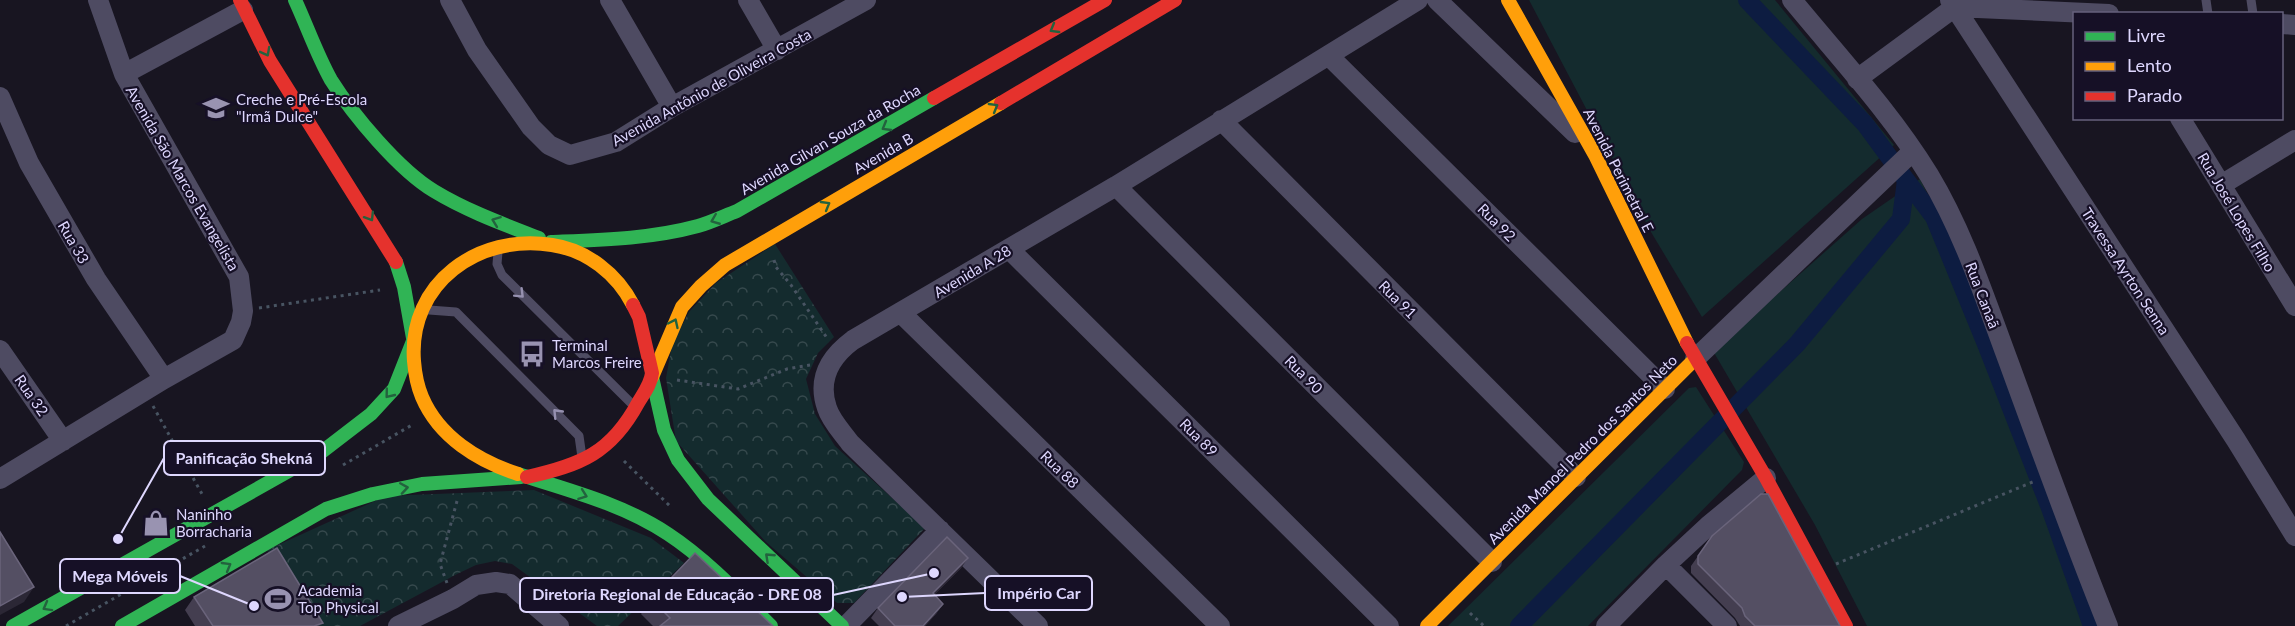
<svg xmlns="http://www.w3.org/2000/svg" width="2295" height="626" font-family="Lato,sans-serif">
  <style>
    .grass { fill: #142b2e }
    .park { fill: url(#park-crowns) }
    .lines { fill: none; stroke-linecap: round; stroke-linejoin: round }
    .canal { stroke: #0d1c41; stroke-width: 18 }
    .path { stroke: #485462; stroke-width: 3; stroke-dasharray: 3 4.5; stroke-linecap: butt }
    .lane { stroke: #4e4b62; stroke-width: 9 }
    .street { stroke: #4e4b62; stroke-width: 20 }
    .fast { stroke: #30b455; stroke-width: 14 }
    .slow { stroke: #ff9f0a; stroke-width: 14 }
    .jam { stroke: #e5322d; stroke-width: 14 }
    .wall { fill: #443e50 }
    .shaded-wall { fill: #2b2735 }
    .building { fill: #544f63; stroke: #6a647b; stroke-width: 1.5 }
    .oneway { stroke: #23623e }
    .oneway2 { stroke: #9691b0 }
    .labels { text-anchor: middle; dominant-baseline: central; stroke-width: 4.5; stroke-linejoin: round; paint-order: stroke }
    .street-label { font-size: 15px; fill: #ded7fe; stroke: #161026 }
    .poi-label { font-size: 15px; fill: #ded7fe; stroke: #161026; text-anchor: start }
    .leader { fill: none; stroke: #ded7fe; stroke-width: 2 }
    .callout-dot { fill: #ded7fe; stroke: #161026; stroke-width: 2 }
    .callout { fill: #161026; stroke: #ded7fe; stroke-width: 2 }
    .callout-label { font-size: 16px; text-anchor: middle; font-weight: bold; fill: #ded7fe }
  </style>
  <defs>
    <pattern id="park-crowns" width="20" height="18" patternUnits="userSpaceOnUse" patternTransform="scale(1.5)"><rect width="20" height="18" fill="#142b2e"/><path d="M2 6a3 3 0 1 1 6 0M12 15a3 3 0 1 1 6 0" fill="none" stroke="#36494d"/></pattern>
  </defs>
  <rect width="100%" height="100%" fill="#181521"/>
  <path class="grass" d="M 1529,0 L 1775,0 L 1894,145 L 1702,317 L 1651,232 Z
    M 1920,179 L 1968,275 L 2101,626 L 1867,626 L 1815,525 L 1713,351 L 1862,219 Z
    M 1696,387 L 1744,462 L 1742,470 L 1588,626 L 1448,626 L 1689,388 Z"/>
  <path class="park" d="M 775,244 L 834,337 L 818,353 L 806,379 L 815,414 L 835,446 L 925,528 L 854,603 L 837,603 L 766,542 L 676,441 L 666,378 L 672,345 L 689,312 L 716,283 Z
    M 534,490 L 651,538 L 684,563 L 618,626 L 597,626 L 512,564 L 495,561 L 476,565 L 457,574 L 360,626 L 315,626 L 267,550 L 386,496 Z"/>
  <g class="lines">
    <path class="canal" d="M 1906,180 L 1934,217 L 1986,344 L 2050,508 L 2092,626
      M 1519,626 L 1797,344 L 1901,219 L 1906,180 L 1865,124 L 1747,0"/>
    <path class="path" d="M 774,260 L 776,267 L 791,285 L 827,338
      M 259,308 L 380,290
      M 677,380 L 738,389 L 787,369 L 810,365
      M 153,406 L 202,494
      M 624,461 L 671,507
      M 343,465 L 412,425
      M 1836,564 L 2035,481
      M 447,583 L 440,564 L 457,501
      M 1470,613 L 1484,626
      M 66,626 L 205,546"/>
    <path class="lane" d="M 2206,0 L 2208,14
      M 2251,0 L 2253,14
      M 498,252 L 497,264 L 502,275 L 633,405
      M 429,310 L 456,312 L 579,436 L 582,457"/>
    <path class="street" d="M 450,0 L 477,50 L 531,127 L 549,145 L 570,155 L 616,142 L 672,107 L 866,0
      M 610,0 L 672,107
      M 748,0 L 777,50
      M 1437,0 L 1575,133
      M 1792,0 C 1838,56 1891,113 1929,175 C 1964,233 1985,299 2009,363 C 2041,451 2073,539 2108,626
      M 1950,0 L 2236,440 L 2295,536
      M 1955,7 L 2109,14
      M 2282,24 L 2295,25
      M 1329,56 L 1665,389
      M 124,74 L 243,10
      M 1857,79 L 1955,7
      M 0,97 L 29,163 L 96,279 L 164,379
      M 2180,118 L 2295,306
      M 1221,120 L 1576,477
      M 2221,185 L 2295,140
      M 1116,186 L 1492,562
      M 1009,249 L 1389,626
      M 901,313 L 1220,626
      M 0,350 L 63,441
      M 1695,359 L 1913,151
      M 0,479 L 164,379 L 233,340 L 241,322 L 243,311 L 239,277 L 124,74 L 98,0
      M 1666,565 L 1727,626
      M 398,626 L 453,599 L 476,585 L 496,582 L 510,584 L 559,626
      M 846,626 L 940,530
      M 1038,626 L 850,443 C 843,433 831,421 827,408 C 817,379 830,357 853,340 L 1116,186 L 1418,0
      M 1606,626 L 1666,565 L 1708,526 L 1766,478"/>
    <path class="fast" d="M 295,0 C 307,26 317,55 331,80 C 353,115 399,170 434,191 C 467,211 503,224 539,238
      M 551,242 C 600,240 650,239 698,226 C 712,222 724,216 737,211 L 934,98
      M 396,262 L 404,287 L 413,338
      M 652,377 L 664,430 L 678,460 L 708,499 L 842,626
      M 518,474 C 568,490 623,504 668,534 C 706,559 739,594 771,626
      M 13,626 L 319,454 L 371,414 L 394,389 L 413,341
      M 122,626 L 326,509 L 373,494 L 422,484 L 521,477"/>
    <path class="slow" d="M 1508,0 L 1595,155 L 1687,343
      M 652,377 L 682,307 L 701,286 L 725,265 L 1001,103
      M 518,474 C 478,461 439,437 422,397 C 417,385 415,374 414,361 C 408,283 479,233 552,245 C 587,250 617,274 633,305
      M 1427,626 L 1695,359"/>
    <path class="jam" d="M 240,0 L 270,61 L 396,262
      M 934,98 L 1105,0
      M 1001,103 L 1175,0
      M 1687,343 L 1766,478 L 1846,626
      M 527,477 C 581,465 611,453 638,403 C 644,393 651,384 652,373 L 639,317 L 633,305"/>
  </g>
  <path class="wall" d="M 1712,536 L 1839,624 L 1840,626 L 1740,626 L 1735,618 L 1691,573 L 1691,566 Z
    M 968,558 L 961,568 L 934,595 L 943,604 L 936,614 L 925,626 L 879,626 L 871,618 L 878,608 Z
    M 194,597 L 321,626 L 195,626 L 185,610 Z
    M 651,599 L 773,626 L 653,626 L 641,614 Z"/>
  <path class="shaded-wall" d="M 968,558 L 961,568 L 926,603 L 933,593 Z
    M 34,587 L 24,602 L 0,615 L 0,606 Z
    M 943,604 L 936,614 L 925,626 L 923,626 Z"/>
  <path class="building" d="M 1761,494 L 1768,494 L 1840,626 L 1755,626 L 1745,616 L 1742,608 L 1698,564 L 1698,556 L 1712,536 Z
    M 0,532 L 34,587 L 0,606 Z
    M 947,537 L 968,558 L 933,593 L 943,604 L 923,626 L 895,626 L 878,608 Z
    M 277,548 L 323,623 L 314,626 L 213,626 L 194,597 Z
    M 695,553 L 773,626 L 660,626 L 670,618 L 651,599 Z"/>
  <defs><path id="oneway-chevron" d="M-2-3.5L2.5 0L-2 3.5" fill="none" stroke-width="1.6" stroke-linecap="round" stroke-linejoin="round" transform="scale(1.5)"/></defs>
  <g class="oneway">
    <use href="#oneway-chevron" transform="translate(1054 29) rotate(150)"/>
    <use href="#oneway-chevron" transform="translate(266 52) rotate(62)"/>
    <use href="#oneway-chevron" transform="translate(994 107) rotate(-30)"/>
    <use href="#oneway-chevron" transform="translate(886 127) rotate(150)"/>
    <use href="#oneway-chevron" transform="translate(826 205) rotate(-30)"/>
    <use href="#oneway-chevron" transform="translate(370 217) rotate(58)"/>
    <use href="#oneway-chevron" transform="translate(715 220) rotate(158)"/>
    <use href="#oneway-chevron" transform="translate(496 221) rotate(-159)"/>
    <use href="#oneway-chevron" transform="translate(674 323) rotate(-65)"/>
    <use href="#oneway-chevron" transform="translate(389 394) rotate(129)"/>
    <use href="#oneway-chevron" transform="translate(404 488) rotate(-9)"/>
    <use href="#oneway-chevron" transform="translate(583 495) rotate(20)"/>
    <use href="#oneway-chevron" transform="translate(769 557) rotate(-137)"/>
    <use href="#oneway-chevron" transform="translate(227 566) rotate(-30)"/>
    <use href="#oneway-chevron" transform="translate(47 607) rotate(151)"/>
  </g>
  <g class="oneway2">
    <use href="#oneway-chevron" transform="translate(520 294) rotate(45)"/>
    <use href="#oneway-chevron" transform="translate(557 413) rotate(-134)"/>
  </g>
  <defs>
    <g id="school-bare" transform="scale(2.07)"><path d="M0-5L7-2L0 1L-7-2ZM-4 1L0 2.5L4 1V4Q0 6-4 4Z" fill="#9993b1" stroke="#161026" stroke-width="2.5" paint-order="stroke"/></g>
    <g id="bus-bare" transform="scale(2.07)"><path d="M-5-6H5V4H4V6H2V4H-2V6H-4V4H-5ZM-3.5-4V0h7V-4ZM-3.5 1.2v1.5H-2V1.2ZM2 1.2v1.5H3.5V1.2Z" fill="#9993b1" stroke="#161026" stroke-width="2.5" paint-order="stroke"/></g>
    <g id="shop-bare" transform="scale(2.07)"><path d="M-5-2.5h2.3a2.7 3.5 0 0 1 5.4 0H5L5.5 6h-11ZM-1.5-2.5h3a1.5 2.3 0 0 0-3 0Z" fill="#9993b1" stroke="#161026" stroke-width="2.5" paint-order="stroke"/></g>
    <g id="stadium-bare" transform="scale(2.07)"><path d="M0-5a6.5 5 0 1 0 0 10a6.5 5 0 1 0 0-10ZM-3.5-1.8h7v3.6h-7Z" fill="#9993b1" stroke="#161026" stroke-width="2.5" paint-order="stroke"/></g>
  </defs>
  <g fill-rule="evenodd">
    <use href="#school-bare" x="216" y="108"/>
    <use href="#bus-bare" x="532" y="354"/>
    <use href="#shop-bare" x="156" y="523"/>
    <use href="#stadium-bare" x="278" y="599"/>
  </g>
  <g class="labels">
    <g class="street-label">
      <text transform="translate(711 87) rotate(-29)">Avenida Antônio de Oliveira Costa</text>
      <text transform="translate(830 139) rotate(-30)">Avenida Gilvan Souza da Rocha</text>
      <text transform="translate(883 153) rotate(-30)">Avenida B</text>
      <text transform="translate(1619 170) rotate(63)">Avenida Perimetral E</text>
      <text transform="translate(183 178) rotate(60)">Avenida São Marcos Evangelista</text>
      <text transform="translate(2237 212) rotate(59)">Rua José Lopes Filho</text>
      <text transform="translate(1497 222) rotate(45)">Rua 92</text>
      <text transform="translate(74 242) rotate(60)">Rua 33</text>
      <text transform="translate(972 271) rotate(-31)">Avenida A 28</text>
      <text transform="translate(2126 271) rotate(57)">Travessa Ayrton Senna</text>
      <text transform="translate(1983 295) rotate(69)">Rua Canaã</text>
      <text transform="translate(1398 299) rotate(45)">Rua 91</text>
      <text transform="translate(1304 374) rotate(45)">Rua 90</text>
      <text transform="translate(32 395) rotate(55)">Rua 32</text>
      <text transform="translate(1199 437) rotate(45)">Rua 89</text>
      <text transform="translate(1582 449) rotate(-45)">Avenida Manoel Pedro dos Santos Neto</text>
      <text transform="translate(1060 469) rotate(44)">Rua 88</text>
    </g>
    <g class="poi-label">
      <text x="236" y="99">Creche e Pré-Escola<tspan x="236" dy="17">"Irmã Dulce"</tspan></text>
      <text x="552" y="345">Terminal<tspan x="552" dy="17">Marcos Freire</tspan></text>
      <text x="176" y="514">Naninho<tspan x="176" dy="17">Borracharia</tspan></text>
      <text x="298" y="590">Academia<tspan x="298" dy="17">Top Physical</tspan></text>
    </g>
  </g>
  <path class="leader" d="M118 539L164 458M254 606L180 576M902 597L985 593M934 573L833 595"/>
  <g class="callout-dot">
    <circle cx="118" cy="539" r="6"/>
    <circle cx="254" cy="606" r="6"/>
    <circle cx="902" cy="597" r="6"/>
    <circle cx="934" cy="573" r="6"/>
  </g>
  <g class="callout">
    <rect x="164" y="441" width="161" height="34" rx="6"/>
    <rect x="60" y="559" width="120" height="34" rx="6"/>
    <rect x="985" y="576" width="107" height="34" rx="6"/>
    <rect x="520" y="578" width="313" height="34" rx="6"/>
  </g>
  <g class="callout-label">
    <text x="244" y="464">Panificação Shekná</text>
    <text x="120" y="582">Mega Móveis</text>
    <text x="1039" y="599">Império Car</text>
    <text x="677" y="600">Diretoria Regional de Educação - DRE 08</text>
  </g>
  <rect x="2073" y="12" width="210" height="108" fill="#161026" stroke="#66607c" stroke-width="1.5"/>
  <rect x="2085" y="32" width="30" height="9" fill="#30b455" stroke="#66607c" stroke-width="1.5"/>
  <text x="2127" y="42" font-size="18" fill="#ded7fe">Livre</text>
  <rect x="2085" y="62" width="30" height="9" fill="#ff9f0a" stroke="#66607c" stroke-width="1.5"/>
  <text x="2127" y="72" font-size="18" fill="#ded7fe">Lento</text>
  <rect x="2085" y="92" width="30" height="9" fill="#e5322d" stroke="#66607c" stroke-width="1.5"/>
  <text x="2127" y="102" font-size="18" fill="#ded7fe">Parado</text>
</svg>
